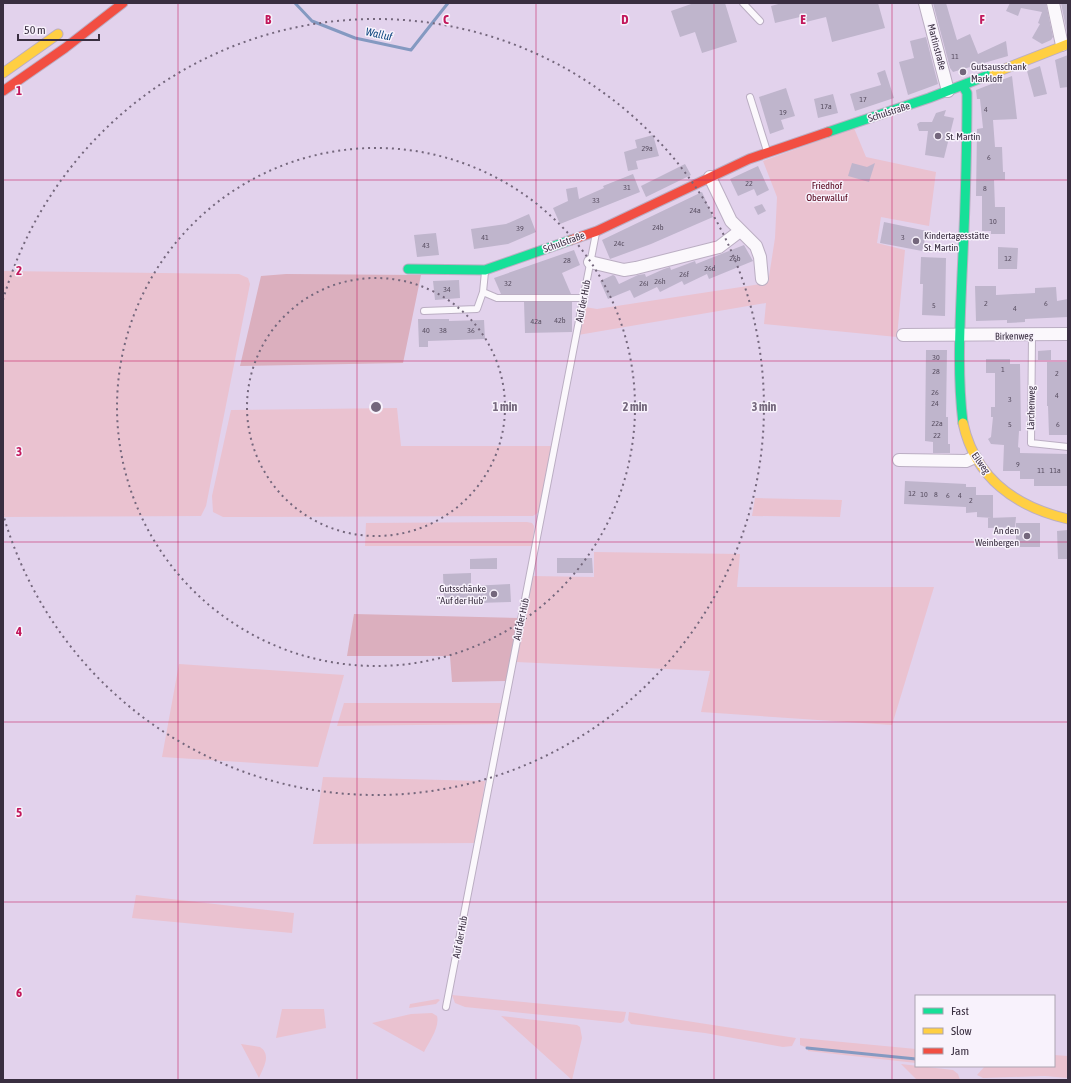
<svg xmlns="http://www.w3.org/2000/svg" width="1071" height="1083" font-family="'Asap Condensed',sans-serif">
  <style>
    .green { fill: #eac2d0 }
    .forest { fill: #dbafbe }
    .lines { fill: none; stroke-linecap: round; stroke-linejoin: round }
    .stream { stroke: #8499c1; stroke-width: 3 }
    .building { fill: #bfb5cc }
    .lane-casing { stroke: #bbaec3; stroke-width: 8 }
    .street-casing { stroke: #bbaec3; stroke-width: 14 }
    .fast-casing { stroke: #bbaec3; stroke-width: 11 }
    .slow-casing { stroke: #bbaec3; stroke-width: 11 }
    .jam-casing { stroke: #bbaec3; stroke-width: 11 }
    .lane { stroke: #fbf8fc; stroke-width: 6 }
    .street { stroke: #fbf8fc; stroke-width: 12 }
    .fast { stroke: #16e098; stroke-width: 9 }
    .slow { stroke: #ffcf43; stroke-width: 9 }
    .jam { stroke: #f24e42; stroke-width: 9 }
    .grid { fill: none; stroke: #c2185b; stroke-width: 1; stroke-opacity: 0.55 }
    .ring { fill: none; stroke: #74677c; stroke-width: 2; stroke-dasharray: 2 4 }
    .poi-dot { fill: #74677c; stroke: #f8f2fc; stroke-width: 1.5 }
    .labels { text-anchor: middle; dominant-baseline: central; stroke-width: 3; stroke-linejoin: round; paint-order: stroke }
    .number-label { font-size: 8px; fill: #5a5063 }
    .street-label { font-size: 10px; fill: #392e40; stroke: #f8f2fc }
    .poi-label { font-size: 10px; fill: #392e40; stroke: #f8f2fc; text-anchor: start }
    .park-label { font-size: 10px; fill: #55031a; stroke: #f8f2fc }
    .water-label { font-size: 11px; font-style: italic; fill: #0b457e; stroke: #f8f2fc }
    .grid-label { font-size: 13px; text-anchor: middle; font-weight: bold; fill: #c2185b; stroke: #f8f2fc; stroke-width: 3; stroke-linejoin: round; paint-order: stroke }
    .centre { fill: #74677c; stroke: #f8f2fc; stroke-width: 2 }
    .ring-label { font-size: 12px; text-anchor: middle; font-weight: bold; fill: #74677c; stroke: #f8f2fc; stroke-width: 3; stroke-linejoin: round; paint-order: stroke }
  </style>
  <rect width="100%" height="100%" fill="#e2d2ec"/>
  <path class="green" d="M 854,128 L 866,157 L 936,172 L 929,226 L 881,217 L 877,243 L 905,250 L 897,337 L 764,324 L 766,303 L 578,335 L 585,307 L 597,309 L 768,283 L 775,238 L 777,197 L 763,161 Z
    M 3,271 L 239,274 L 248,278 L 250,284 L 206,506 L 201,516 L 3,517 Z
    M 397,408 L 401,446 L 552,446 L 539,512 L 533,516 L 526,516 L 223,517 L 213,512 L 212,496 L 231,410 Z
    M 755,498 L 842,500 L 840,517 L 752,516 Z
    M 527,522 L 532,523 L 534,526 L 533,546 L 365,546 L 366,523 Z
    M 594,552 L 740,554 L 737,587 L 934,587 L 892,725 L 701,712 L 710,671 L 516,662 L 532,576 L 594,577 Z
    M 179,664 L 344,675 L 318,767 L 162,757 Z
    M 344,703 L 501,703 L 498,724 L 337,726 Z
    M 323,777 L 485,781 L 476,843 L 313,844 Z
    M 136,895 L 294,913 L 292,933 L 132,918 Z
    M 452,995 L 626,1012 L 624,1021 L 621,1023 L 465,1007 L 455,1003 Z
    M 438,999 L 440,1000 L 436,1004 L 409,1008 L 410,1004 Z
    M 282,1009 L 324,1009 L 326,1028 L 276,1038 Z
    M 629,1012 L 796,1038 L 792,1046 L 783,1047 L 705,1033 L 631,1024 L 628,1020 Z
    M 411,1014 L 432,1013 L 437,1016 C 440,1027 429,1042 424,1052 L 372,1023 Z
    M 501,1016 L 577,1025 L 580,1027 L 582,1038 L 572,1080 Z
    M 800,1038 L 916,1049 L 916,1063 L 808,1051 L 808,1048 L 800,1045 Z
    M 241,1044 L 260,1047 C 272,1055 263,1068 259,1078 Z
    M 1054,1055 L 1068,1056 L 1068,1078 L 1045,1076 L 983,1078 L 977,1075 L 985,1066 L 1054,1066 Z
    M 901,1064 L 953,1070 L 958,1074 L 960,1080 L 917,1080 Z"/>
  <path class="forest" d="M 286,274 L 421,275 L 403,363 L 240,366 L 261,276 Z
    M 354,614 L 520,618 L 506,681 L 452,682 L 450,656 L 347,656 Z"/>
  <g class="lines">
    <path class="stream" d="M 295,3 L 312,21 L 355,38 L 411,50 L 448,3
      M 807,1048 L 916,1059"/>
  </g>
  <path class="building" d="M 694,3 L 725,3 L 737,42 L 702,53 L 695,32 L 680,37 L 671,11 Z
    M 782,3 L 878,3 L 885,28 L 832,42 L 826,17 L 806,22 L 804,16 L 775,23 L 771,6 Z
    M 933,3 L 946,3 L 957,40 L 970,34 L 978,54 L 1006,41 L 1008,56 L 953,72 L 950,68 Z
    M 1010,3 L 1046,3 L 1053,37 L 1051,40 L 1042,44 L 1032,38 L 1040,24 L 1038,23 L 1042,12 L 1021,8 L 1018,16 L 1006,11 Z
    M 1061,3 L 1067,3 L 1067,33 Z
    M 926,37 L 938,84 L 908,95 L 899,62 L 914,58 L 910,41 Z
    M 1068,55 L 1068,87 L 1060,88 L 1055,60 Z
    M 1040,66 L 1047,94 L 1034,97 L 1027,71 Z
    M 885,70 L 894,98 L 855,111 L 850,94 L 881,85 L 877,73 Z
    M 1012,76 L 1017,119 L 993,120 L 995,147 L 1002,147 L 1003,172 L 1005,172 L 1005,180 L 994,180 L 995,207 L 1005,207 L 1005,234 L 991,234 L 991,231 L 982,231 L 982,196 L 976,196 L 977,129 L 983,128 L 980,99 L 977,99 L 976,90 Z
    M 786,88 L 795,116 L 781,120 L 784,129 L 770,134 L 759,97 Z
    M 833,94 L 838,113 L 818,118 L 814,99 Z
    M 946,110 L 944,116 L 954,118 L 944,158 L 925,155 L 928,131 L 919,131 L 917,124 L 920,122 L 932,122 L 936,113 Z
    M 653,135 L 659,156 L 636,161 L 638,169 L 628,171 L 624,152 L 637,148 L 635,140 Z
    M 852,163 L 867,167 L 875,163 L 869,182 L 848,176 Z
    M 685,164 L 691,175 L 646,197 L 641,186 Z
    M 758,166 L 769,190 L 757,196 L 754,189 L 738,196 L 730,179 Z
    M 633,174 L 640,192 L 560,224 L 553,208 L 568,201 L 566,189 L 577,187 L 579,199 L 604,188 L 603,186 Z
    M 702,192 L 713,217 L 651,244 L 610,259 L 602,240 Z
    M 762,204 L 766,211 L 758,215 L 754,207 Z
    M 529,214 L 536,232 L 508,244 L 474,249 L 471,229 L 506,224 Z
    M 884,222 L 927,231 L 922,251 L 880,243 Z
    M 436,233 L 439,255 L 417,257 L 414,235 Z
    M 744,245 L 753,261 L 709,279 L 707,274 L 684,285 L 682,281 L 660,292 L 657,287 L 634,298 L 630,290 L 608,299 L 600,281 L 613,275 L 615,276 L 619,284 L 638,275 L 645,274 L 646,277 L 664,269 L 670,267 L 671,270 L 695,261 L 696,264 Z
    M 998,247 L 1018,248 L 1017,269 L 998,269 Z
    M 574,250 L 580,265 L 562,273 L 571,294 L 501,294 L 494,278 Z
    M 921,257 L 946,258 L 945,316 L 922,315 L 923,284 L 920,284 Z
    M 459,280 L 460,298 L 435,300 L 433,281 Z
    M 975,286 L 996,286 L 996,295 L 1035,293 L 1035,288 L 1056,287 L 1057,301 L 1068,299 L 1068,317 L 1025,319 L 1025,322 L 1007,323 L 1007,320 L 976,321 Z
    M 524,302 L 572,302 L 572,332 L 525,333 Z
    M 418,319 L 449,319 L 449,321 L 484,320 L 485,339 L 428,341 L 428,347 L 419,347 Z
    M 926,350 L 947,350 L 946,417 L 948,417 L 948,444 L 950,444 L 950,453 L 933,453 L 933,442 L 925,441 Z
    M 1051,350 L 1051,360 L 1038,360 L 1038,351 Z
    M 986,359 L 1010,359 L 1010,364 L 1020,364 L 1021,431 L 1019,431 L 1018,447 L 1020,448 L 1020,453 L 1068,454 L 1068,486 L 1034,486 L 1034,479 L 1020,479 L 1020,471 L 1003,471 L 1004,445 L 991,444 L 988,439 L 991,437 L 993,417 L 991,417 L 991,407 L 995,407 L 995,373 L 986,373 Z
    M 1047,362 L 1068,362 L 1068,435 L 1049,435 L 1048,406 L 1047,406 Z
    M 905,481 L 966,484 L 966,487 L 976,487 L 976,495 L 993,495 L 993,518 L 977,517 L 977,512 L 966,513 L 966,507 L 904,504 Z
    M 1016,517 L 1015,527 L 988,528 L 988,518 Z
    M 1016,523 L 1040,523 L 1040,547 L 1016,547 Z
    M 1068,530 L 1068,559 L 1058,559 L 1057,531 Z
    M 497,558 L 497,569 L 470,569 L 470,559 Z
    M 557,558 L 592,558 L 593,573 L 557,573 Z
    M 471,573 L 471,586 L 510,584 L 511,602 L 478,603 L 478,599 L 444,600 L 443,574 Z"/>
  <g class="lines">
    <g class="lane-casing">
      <path id="lane" d="M 743,3 L 760,21
        M 750,97 L 767,151
        M 485,272 L 483,292 L 497,298 L 583,298
        M 424,311 L 477,309 L 483,292
        M 1032,335 L 1031,443 L 1068,447
        M 446,1007 L 596,233"/>
    </g>
    <g class="street-casing">
      <path id="street" d="M 925,3 L 948,91
        M 1053,3 L 1062,45
        M 710,177 L 731,221 L 756,246 L 760,257 L 762,279
        M 590,262 L 624,270 L 636,268 L 719,247 L 740,231
        M 903,335 L 1068,334
        M 899,460 L 966,461 L 975,457"/>
    </g>
    <g class="fast-casing">
      <path id="fast" d="M 963,86 L 967,93 C 967,154 965,214 962,275 C 960,324 957,374 963,423
        M 828,132 L 929,98 L 994,73
        M 408,269 L 485,270 L 571,240"/>
    </g>
    <g class="slow-casing">
      <path id="slow" d="M 3,73 L 58,34
        M 994,73 L 1068,44
        M 963,423 C 975,478 1016,507 1068,519"/>
    </g>
    <g class="jam-casing">
      <path id="jam" d="M 3,91 L 65,48 L 123,3
        M 571,240 L 597,231 L 749,159 L 828,132"/>
    </g>
    <use href="#lane" class="lane"/>
    <use href="#street" class="street"/>
    <use href="#fast" class="fast"/>
    <use href="#slow" class="slow"/>
    <use href="#jam" class="jam"/>
  </g>
  <path class="grid" d="M 178,3 L 178,1080M 357,3 L 357,1080M 536,3 L 536,1080M 714,3 L 714,1080M 892,3 L 892,1080M 3,180 L 1068,180M 3,361 L 1068,361M 3,542 L 1068,542M 3,722 L 1068,722M 3,902 L 1068,902"/>
  <g class="ring">
    <circle cx="376" cy="407" r="129"/>
    <circle cx="376" cy="407" r="259"/>
    <path d="M3 300A388 388 0 1 1 3 514"/>
  </g>
  <g class="poi-dot">
    <circle cx="963" cy="72" r="4"/>
    <circle cx="938" cy="136" r="4"/>
    <circle cx="916" cy="241" r="4"/>
    <circle cx="1027" cy="536" r="4"/>
    <circle cx="494" cy="594" r="4"/>
  </g>
  <g class="labels">
    <g class="number-label">
      <text x="955" y="56">11</text>
      <text x="863" y="99">17</text>
      <text x="826" y="106">17a</text>
      <text x="986" y="109">4</text>
      <text x="783" y="112">19</text>
      <text x="647" y="148">29a</text>
      <text x="989" y="157">6</text>
      <text x="749" y="183">22</text>
      <text x="627" y="187">31</text>
      <text x="985" y="188">8</text>
      <text x="596" y="200">33</text>
      <text x="695" y="210">24a</text>
      <text x="993" y="221">10</text>
      <text x="658" y="227">24b</text>
      <text x="520" y="228">39</text>
      <text x="485" y="237">41</text>
      <text x="903" y="237">3</text>
      <text x="619" y="243">24c</text>
      <text x="426" y="245">43</text>
      <text x="735" y="258">26b</text>
      <text x="1008" y="258">12</text>
      <text x="567" y="260">28</text>
      <text x="710" y="268">26d</text>
      <text x="684" y="274">26f</text>
      <text x="660" y="281">26h</text>
      <text x="508" y="283">32</text>
      <text x="644" y="283">26i</text>
      <text x="447" y="289">34</text>
      <text x="986" y="303">2</text>
      <text x="1046" y="303">6</text>
      <text x="934" y="305">5</text>
      <text x="1015" y="308">4</text>
      <text x="560" y="320">42b</text>
      <text x="536" y="321">42a</text>
      <text x="426" y="330">40</text>
      <text x="443" y="330">38</text>
      <text x="471" y="330">36</text>
      <text x="936" y="357">30</text>
      <text x="1003" y="369">1</text>
      <text x="936" y="371">28</text>
      <text x="1057" y="373">2</text>
      <text x="935" y="392">26</text>
      <text x="1057" y="395">4</text>
      <text x="1010" y="399">3</text>
      <text x="935" y="403">24</text>
      <text x="937" y="423">22a</text>
      <text x="1010" y="424">5</text>
      <text x="1058" y="424">6</text>
      <text x="937" y="435">22</text>
      <text x="1018" y="464">9</text>
      <text x="1041" y="470">11</text>
      <text x="1055" y="470">11a</text>
      <text x="912" y="493">12</text>
      <text x="924" y="494">10</text>
      <text x="936" y="494">8</text>
      <text x="948" y="495">6</text>
      <text x="960" y="495">4</text>
      <text x="971" y="500">2</text>
    </g>
    <g class="street-label">
      <text transform="translate(937 47) rotate(75)">Martinstraße</text>
      <text transform="translate(889 112) rotate(-18)">Schulstraße</text>
      <text transform="translate(564 242) rotate(-20)">Schulstraße</text>
      <text transform="translate(583 301) rotate(-79)">Auf der Hub</text>
      <text transform="translate(1014 336) rotate(-1)">Birkenweg</text>
      <text transform="translate(1031 408) rotate(-89)">Lärchenweg</text>
      <text transform="translate(981 463) rotate(55)">Eilweg</text>
      <text transform="translate(521 619) rotate(-78)">Auf der Hub</text>
      <text transform="translate(460 937) rotate(-79)">Auf der Hub</text>
    </g>
    <g class="poi-label">
      <text x="971" y="66">Gutsausschank<tspan x="971" dy="12">Markloff</tspan></text>
      <text x="946" y="136">St. Martin</text>
      <text x="924" y="235">Kindertagesstätte<tspan x="924" dy="12">St. Martin</tspan></text>
      <text x="1019" y="530" text-anchor="end">An den<tspan x="1019" dy="12">Weinbergen</tspan></text>
      <text x="486" y="588" text-anchor="end">Gutsschänke<tspan x="486" dy="12">"Auf der Hub"</tspan></text>
    </g>
    <g class="park-label">
      <text x="827" y="185">Friedhof<tspan x="827" dy="12">Oberwalluf</tspan></text>
    </g>
    <g class="water-label">
      <text transform="translate(379 34) rotate(12)">Walluf</text>
    </g>
  </g>
  <g class="grid-label">
    <text x="268" y="24">B</text>
    <text x="446" y="24">C</text>
    <text x="625" y="24">D</text>
    <text x="803" y="24">E</text>
    <text x="982" y="24">F</text>
    <text x="19" y="95">1</text>
    <text x="19" y="275">2</text>
    <text x="19" y="456">3</text>
    <text x="19" y="636">4</text>
    <text x="19" y="817">5</text>
    <text x="19" y="997">6</text>
  </g>
  <circle cx="376" cy="407" r="6" class="centre"/>
  <g class="ring-label">
    <text x="505" y="411">1 min</text>
    <text x="635" y="411">2 min</text>
    <text x="764" y="411">3 min</text>
  </g>
  <rect width="1071" height="1083" fill="none" stroke="#392e40" stroke-width="8"/>
  <rect x="915" y="995" width="140" height="72" fill="#f8f2fc" stroke="#aca4b1"/>
  <rect x="923" y="1008" width="20" height="6" fill="#16e098" stroke="#aca4b1"/>
  <text x="951" y="1015" font-size="12" fill="#392e40">Fast</text>
  <rect x="923" y="1028" width="20" height="6" fill="#ffcf43" stroke="#aca4b1"/>
  <text x="951" y="1035" font-size="12" fill="#392e40">Slow</text>
  <rect x="923" y="1048" width="20" height="6" fill="#f24e42" stroke="#aca4b1"/>
  <text x="951" y="1055" font-size="12" fill="#392e40">Jam</text>
  <path d="M18 34v6h81v-6" fill="none" stroke="#392e40" stroke-width="2"/>
  <text x="24" y="34" font-size="12" fill="#392e40" stroke="#f8f2fc" stroke-width="3" paint-order="stroke">50 m</text>
</svg>
